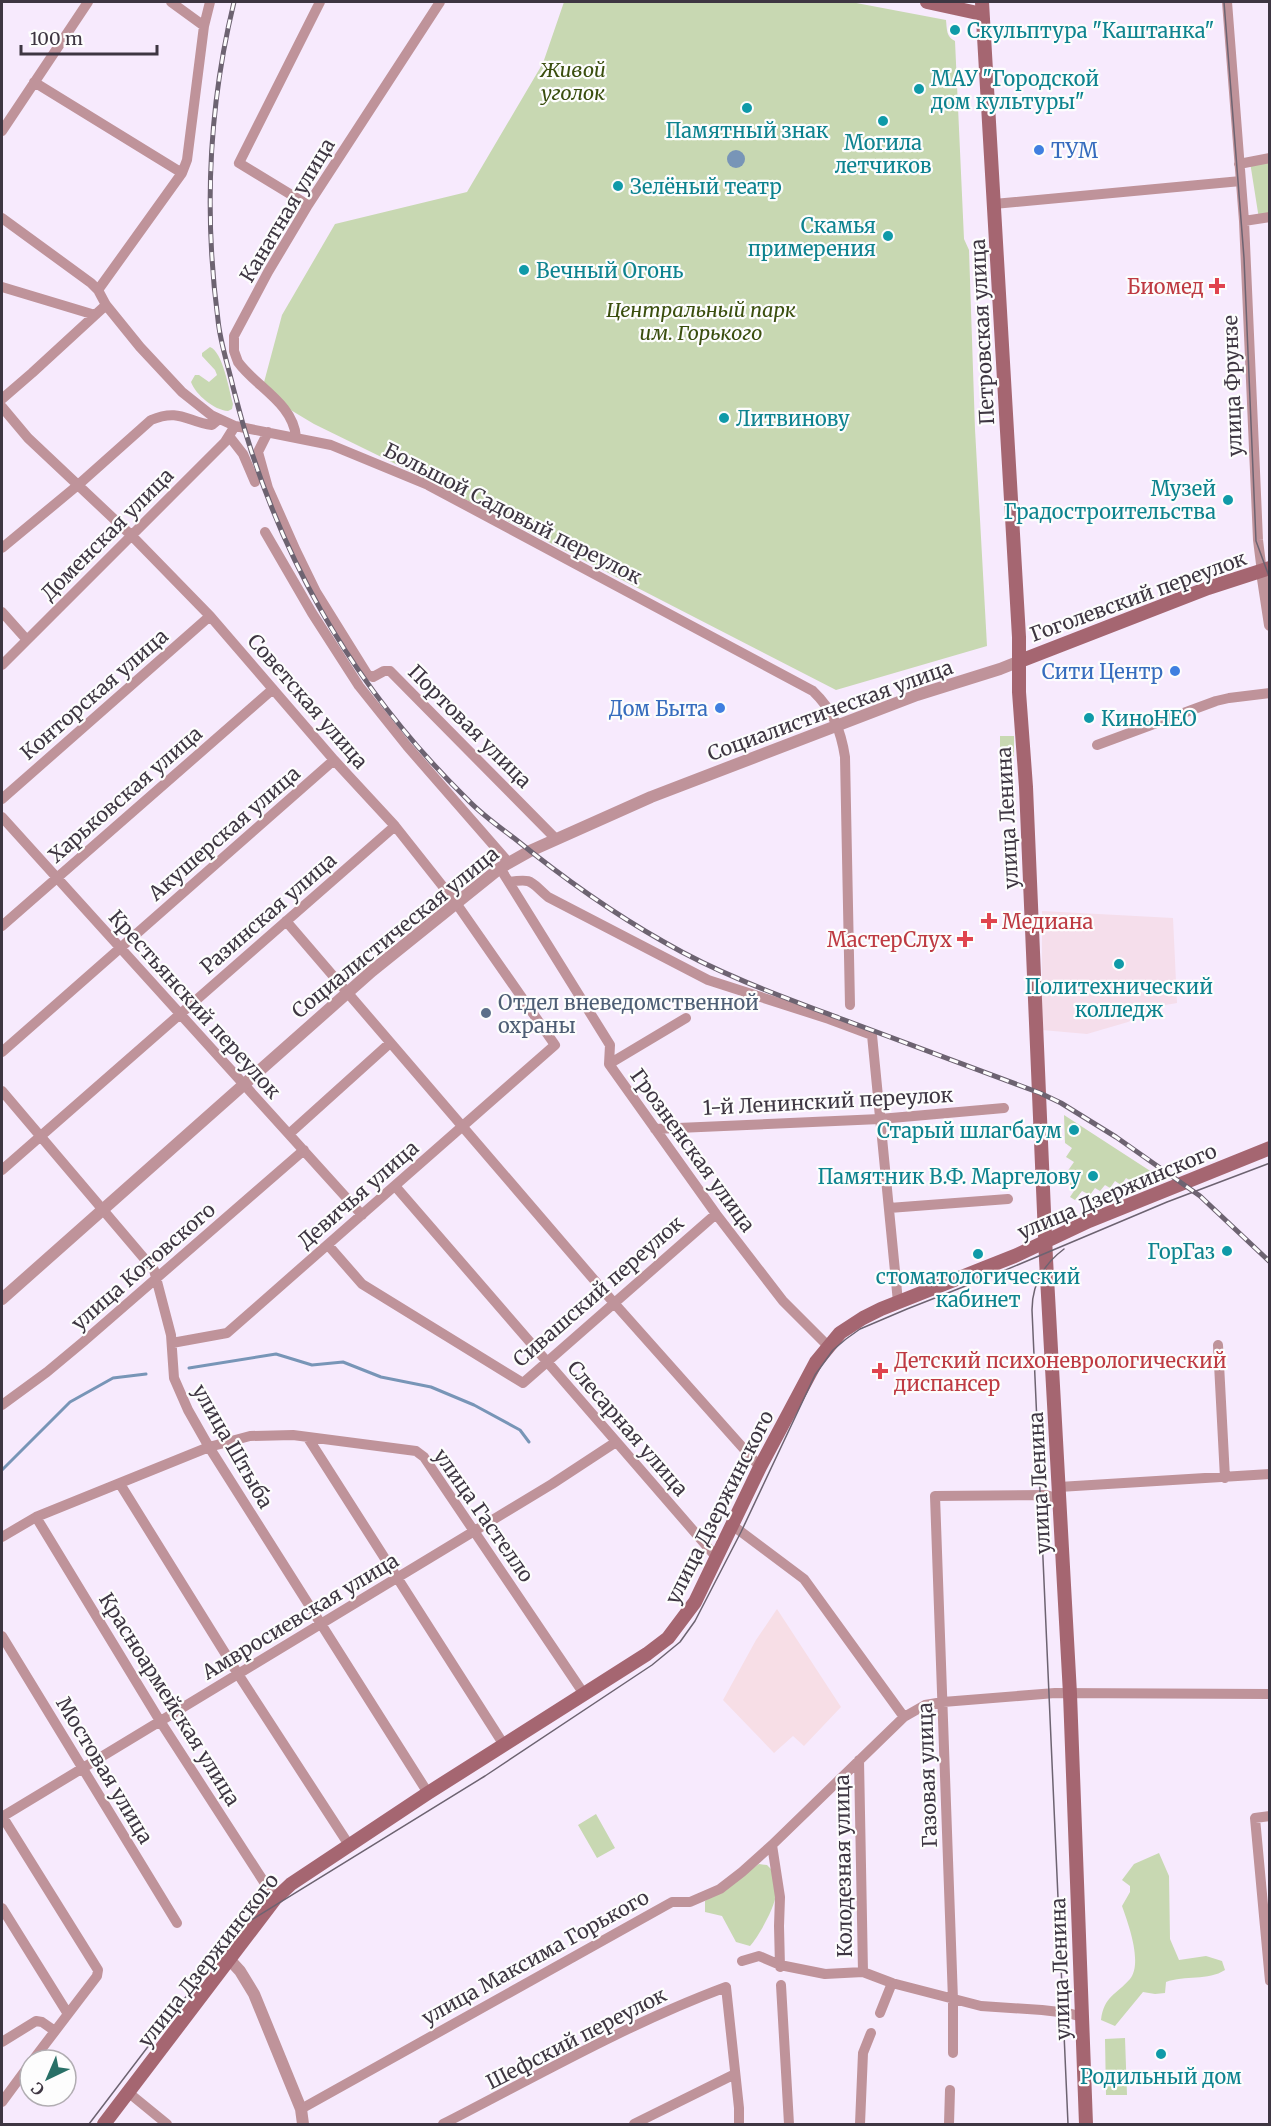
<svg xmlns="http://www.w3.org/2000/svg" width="1271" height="2126" font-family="Merriweather,serif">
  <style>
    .industrial { fill: #f7dee6 }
    .education { fill: #f5deeb }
    .green { fill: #c8d8b2 }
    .water { fill: #7895b7 }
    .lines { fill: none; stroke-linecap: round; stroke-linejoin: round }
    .stream { stroke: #7895b7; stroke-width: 3 }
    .minor { stroke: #bf939a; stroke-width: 10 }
    .tertiary { stroke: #bf939a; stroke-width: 12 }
    .secondary { stroke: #a56671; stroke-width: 14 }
    .tram { stroke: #6d6371; stroke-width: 1.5 }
    .rail-casing { stroke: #6d6371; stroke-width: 5 }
    .rail { stroke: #fdfdfd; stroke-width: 3; stroke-dasharray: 9; stroke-linecap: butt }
    .culture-dot { fill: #0f9aa8; stroke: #fdfdfd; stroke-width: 2 }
    .shop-dot { fill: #3f7fe0; stroke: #fdfdfd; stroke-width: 2 }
    .health-dot { fill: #e0444e; stroke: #fdfdfd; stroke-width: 2 }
    .service-dot { fill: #5c6f8a; stroke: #fdfdfd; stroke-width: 2 }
    .labels { text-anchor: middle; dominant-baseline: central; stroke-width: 4.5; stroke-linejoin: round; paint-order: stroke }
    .culture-label { font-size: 20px; fill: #0d838f; stroke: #fdfdfd; text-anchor: start }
    .park-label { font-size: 20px; font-style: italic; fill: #3a4e0e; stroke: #fdfdfd }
    .shop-label { font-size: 20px; fill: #366cbe; stroke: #fdfdfd; text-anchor: end }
    .street-label { font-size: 20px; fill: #3e3642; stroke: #fdfdfd }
    .health-label { font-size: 20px; fill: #be3a42; stroke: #fdfdfd; text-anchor: end }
    .service-label { font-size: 20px; fill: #4e5e75; stroke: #fdfdfd; text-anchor: start }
  </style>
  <rect width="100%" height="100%" fill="#f7eafd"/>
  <path class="industrial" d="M 777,1609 L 841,1707 L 804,1746 L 793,1736 L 774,1753 L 723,1700 L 756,1640 Z"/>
  <path class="education" d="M 1042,911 L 1173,918 L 1177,1003 L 1160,1006 L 1128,1022 L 1087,1034 L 1042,1030 Z"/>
  <path class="green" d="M 564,2 L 851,2 L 946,20 C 947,29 946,37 955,41 L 964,239 L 969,250 L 975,429 L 987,646 L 836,690 L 414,473 L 314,424 L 289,409 L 263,386 L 282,315 L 335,224 L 467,192 L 543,63 Z
    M 1269,158 L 1269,217 L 1259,219 L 1250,162 Z
    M 210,347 C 223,352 229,390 233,404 L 232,409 L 228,411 C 214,410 196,395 191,382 L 195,375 L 199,375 L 209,382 L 217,375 L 215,370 L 202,356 L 202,353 Z
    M 1000,736 L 1014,736 L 1014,756 L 1000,756 Z
    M 1064,1115 L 1158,1176 L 1133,1182 L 1126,1178 L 1121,1185 L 1115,1181 L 1110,1188 L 1105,1185 L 1100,1191 L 1095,1188 L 1090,1195 L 1082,1191 L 1075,1200 L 1070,1197 L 1076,1188 L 1069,1184 L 1074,1176 L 1067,1172 L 1074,1162 L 1066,1157 L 1072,1148 L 1065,1143 Z
    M 596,1814 L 615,1848 L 597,1858 L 578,1825 Z
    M 1159,1853 L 1169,1876 L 1170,1939 L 1179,1960 L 1206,1956 L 1222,1961 L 1225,1970 C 1208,1981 1185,1975 1166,1982 L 1165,1993 L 1155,1994 L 1143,1992 L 1115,2026 L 1101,2020 C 1104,1996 1116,1995 1130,1979 C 1143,1963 1128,1923 1122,1906 L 1130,1892 L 1130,1886 L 1122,1880 L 1134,1864 Z
    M 759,1864 L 767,1865 L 772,1870 C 773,1878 776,1886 776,1894 C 775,1907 759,1936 750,1946 L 736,1942 L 722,1916 L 705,1912 L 705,1901 Z
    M 1125,2038 L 1127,2095 L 1106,2095 L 1105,2039 Z"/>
  <path class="water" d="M727 159a9 9 0 1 1 18 0a9 9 0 1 1-18 0Z"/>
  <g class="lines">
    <path class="stream" d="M 189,1368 L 276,1354 L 312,1365 L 343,1362 L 381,1377 L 431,1387 L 474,1405 L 520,1430 L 529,1442
      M 2,1470 L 70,1402 L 113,1378 L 146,1374"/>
    <path class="minor" d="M 171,2 L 204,26
      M 1227,2 L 1244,221 L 1258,540 L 1262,572
      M 34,82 L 182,173
      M 2,131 L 88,2
      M 1239,164 L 1270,158
      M 994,204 L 1241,181
      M 308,205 L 239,163 L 320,2
      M 2,218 L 91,283 L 98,290 L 106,305 L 140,347 L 182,392 L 211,415 L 235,426 L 331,445 L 428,485 L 813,691 C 833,710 841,731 845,757 L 850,1005
      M 1244,221 L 1270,217
      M 2,287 L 95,315
      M 98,290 L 182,173 L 187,160 L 204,26 L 210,2
      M 2,399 L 32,373 L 106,305
      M 2,407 L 28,438 L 132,536 L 210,616 L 334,760 L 395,826 L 456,903 L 555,1045 L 227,1333 L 172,1343
      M 268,432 L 258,452 L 268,488 L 296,551 L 316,592 L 367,674 L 373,677 L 384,671 L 390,671 L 556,839
      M 229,436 L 243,454 L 255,482
      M 296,437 C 293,403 256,387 238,362 L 234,351 L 234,336 L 268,272 L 308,205 L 440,2
      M 265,532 L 312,613 L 359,686 L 407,746 L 509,863
      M 2,548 L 78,485 L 151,420 C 180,408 187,422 212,425 L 218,420
      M 2,612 L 27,640
      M 2,665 L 225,442 L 235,426
      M 1097,745 L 1216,701 L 1229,698 L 1270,693
      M 2,799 L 210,616
      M 2,817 L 362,1215
      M 500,868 L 610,1045 L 609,1064 L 716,1214 L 783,1301 L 828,1346
      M 509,882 C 534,878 530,882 548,897 L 708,980 L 829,1019 L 872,1035 L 898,1302
      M 286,921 L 614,1303 L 760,1467
      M 2,926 L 273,689
      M 2,1052 L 334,760
      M 609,1064 L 686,1018
      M 2,1091 L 154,1270 L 171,1335 L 174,1378 L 188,1410 L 209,1447 L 428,1793
      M 655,1129 L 880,1119 L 1004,1108
      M 289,1134 L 390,1043
      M 2,1170 L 395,826
      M 395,1186 L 717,1558
      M 889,1208 L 1008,1199
      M 328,1245 L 362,1284 L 523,1383 L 716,1214
      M 1218,1345 L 1225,1478
      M 2,1405 L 47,1372 L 83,1342 L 304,1150
      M 308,1438 L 504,1745
      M 120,1484 L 238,1674 L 349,1845
      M 1059,1487 L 1270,1474
      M 36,1517 L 160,1721 L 275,1899
      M 732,1525 L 804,1579 L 904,1717
      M 2,1537 L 36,1517 L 209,1447 L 250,1436 L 293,1435 L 416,1451 L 424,1457 L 584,1694
      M 2,1636 L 177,1923
      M 859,1760 L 863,1972
      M 2,1816 L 98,1970 L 97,1976 L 33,2060
      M 1270,1816 L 1255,1818 L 1270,1981
      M 2,1817 L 552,1484 L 616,1442
      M 772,1845 L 780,1897 L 779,1926 L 780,1967
      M 2,1908 L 68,2014
      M 742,1961 L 759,1956 L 780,1965 L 825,1974 L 863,1972 L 892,1983 L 981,2006 L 1042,2010 L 1068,2013 L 1082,2017
      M 781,1985 L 789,2124
      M 880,2013 L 892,1983
      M 2,2042 L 36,2021 L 42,2022 L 55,2031
      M 953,2053 L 953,2000 L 935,1496 L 1046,1495 L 1060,1499
      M 129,2093 L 167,2124
      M 2,2102 L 30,2064
      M 301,2109 L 672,1902 L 690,1902 L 720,1889 L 742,1872 L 772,1845 L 904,1717 L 925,1705 L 943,1702 L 1055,1693 L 1270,1694
      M 443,2124 C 535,2077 629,2023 726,1987 L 739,2108 L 739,2124
      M 634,2124 L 735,2074
      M 860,2124 L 863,2053 L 871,2033
      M 949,2124 L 950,2090"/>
    <path class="tertiary" d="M 1262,572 L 1270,625
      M 2,1299 L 372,971 L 500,868 L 530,851 L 651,797 L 917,695 L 1000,669 L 1020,661
      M 229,1959 L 240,1971 L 254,1994 L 301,2109 L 303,2124"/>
    <path class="secondary" d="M 927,2 L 982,14
      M 982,2 L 1019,637 L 1019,692 L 1026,787 L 1046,1259 L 1070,1694 L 1086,2124
      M 1020,661 L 1208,588 L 1270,568
      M 104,2124 L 275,1899 L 291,1884 L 428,1793 L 647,1654 L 668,1638 L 695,1602 L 760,1467 L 816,1362 L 840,1333 L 863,1318 L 881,1309 L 1017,1255 L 1089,1221 L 1270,1148"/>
    <path class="tram" d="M 1224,2 L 1244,258 L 1256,541 L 1270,579
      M 1064,1249 C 1044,1264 1032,1285 1032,1310 L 1068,2124
      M 89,2124 L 214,1960 L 248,1922 L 485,1776 L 652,1665 L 680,1642 L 695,1621 L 741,1532 L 815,1375 L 833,1350 L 846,1339 L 860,1329 L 907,1309 L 996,1274 L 1167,1202 L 1270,1163"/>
    <g class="rail-casing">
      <path id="rail" d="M 234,2 C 209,105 204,214 218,320 C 220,342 228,365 233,387 C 273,548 349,683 467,799 C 481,814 498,826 514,838 C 562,877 611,912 664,942 C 719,974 780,996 839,1018 C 906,1043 973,1068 1040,1093 L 1061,1103 L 1116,1137 L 1200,1196 L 1270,1262"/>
    </g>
    <use href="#rail" class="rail"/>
  </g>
  <g class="culture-dot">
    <circle cx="955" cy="30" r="6"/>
    <circle cx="919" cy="89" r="6"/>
    <circle cx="747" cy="108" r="6"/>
    <circle cx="883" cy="121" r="6"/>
    <circle cx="618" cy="186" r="6"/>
    <circle cx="888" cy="236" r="6"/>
    <circle cx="524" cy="270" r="6"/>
    <circle cx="724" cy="418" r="6"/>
    <circle cx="1228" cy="500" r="6"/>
    <circle cx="1089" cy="718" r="6"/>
    <circle cx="1119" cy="964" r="6"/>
    <circle cx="1074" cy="1130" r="6"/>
    <circle cx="1093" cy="1176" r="6"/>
    <circle cx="1227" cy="1251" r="6"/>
    <circle cx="978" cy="1254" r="6"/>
    <circle cx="1161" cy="2054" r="6"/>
  </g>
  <g class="shop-dot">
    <circle cx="1039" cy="150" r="6"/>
    <circle cx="1175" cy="671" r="6"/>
    <circle cx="720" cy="708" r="6"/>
  </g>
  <g class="health-dot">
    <path d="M1214 277h6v6h6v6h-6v6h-6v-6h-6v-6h6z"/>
    <path d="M986 912h6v6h6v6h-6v6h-6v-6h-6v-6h6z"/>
    <path d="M962 930h6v6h6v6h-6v6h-6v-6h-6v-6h6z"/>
    <path d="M877 1362h6v6h6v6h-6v6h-6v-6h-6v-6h6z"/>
  </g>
  <circle class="service-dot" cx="486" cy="1013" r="6"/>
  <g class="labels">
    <g class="culture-label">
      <text x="967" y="30">Скульптура "Каштанка"</text>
      <text x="931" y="78">МАУ "Городской<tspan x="931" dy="23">дом культуры"</tspan></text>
      <text x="747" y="130" text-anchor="middle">Памятный знак</text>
      <text x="883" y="142" text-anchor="middle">Могила<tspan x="883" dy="23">летчиков</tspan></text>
      <text x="630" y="186">Зелёный театр</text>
      <text x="876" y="225" text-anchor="end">Скамья<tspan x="876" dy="23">примерения</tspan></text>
      <text x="536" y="270">Вечный Огонь</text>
      <text x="736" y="418">Литвинову</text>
      <text x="1216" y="488" text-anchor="end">Музей<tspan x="1216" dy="23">Градостроительства</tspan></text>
      <text x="1101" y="718">КиноНЕО</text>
      <text x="1119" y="986" text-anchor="middle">Политехнический<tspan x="1119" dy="23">колледж</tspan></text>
      <text x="1062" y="1130" text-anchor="end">Старый шлагбаум</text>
      <text x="1081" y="1176" text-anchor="end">Памятник В.Ф. Маргелову</text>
      <text x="1215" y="1251" text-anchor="end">ГорГаз</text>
      <text x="978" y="1276" text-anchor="middle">стоматологический<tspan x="978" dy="23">кабинет</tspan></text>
      <text x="1161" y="2076" text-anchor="middle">Родильный дом</text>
    </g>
    <g class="park-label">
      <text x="573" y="69">Живой<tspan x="573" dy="23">уголок</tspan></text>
      <text x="701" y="309">Центральный парк<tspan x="701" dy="23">им. Горького</tspan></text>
    </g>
    <g class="shop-label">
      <text x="1051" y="150" text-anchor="start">ТУМ</text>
      <text x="1163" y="671">Сити Центр</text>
      <text x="708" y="708">Дом Быта</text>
    </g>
    <g class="street-label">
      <text transform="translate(287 210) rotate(-59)">Канатная улица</text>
      <text transform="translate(982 332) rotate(-93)">Петровская улица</text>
      <text transform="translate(1232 386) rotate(-92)">улица Фрунзе</text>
      <text transform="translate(513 513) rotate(27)">Большой Садовый переулок</text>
      <text transform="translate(107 534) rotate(-45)">Доменская улица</text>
      <text transform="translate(1138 596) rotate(-20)">Гоголевский переулок</text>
      <text transform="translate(94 694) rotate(-41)">Конторская улица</text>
      <text transform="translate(308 701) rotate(49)">Советская улица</text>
      <text transform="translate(830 710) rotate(-20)">Социалистическая улица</text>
      <text transform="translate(470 726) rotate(45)">Портовая улица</text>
      <text transform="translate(125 794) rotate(-41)">Харьковская улица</text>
      <text transform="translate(1007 818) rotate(-93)">улица Ленина</text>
      <text transform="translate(224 833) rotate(-41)">Акушерская улица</text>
      <text transform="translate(268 913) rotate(-41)">Разинская улица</text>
      <text transform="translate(395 932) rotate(-39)">Социалистическая улица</text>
      <text transform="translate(195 1004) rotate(48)">Крестьянский переулок</text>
      <text transform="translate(828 1101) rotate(-3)">1-й Ленинский переулок</text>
      <text transform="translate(693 1150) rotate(54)">Грозненская улица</text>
      <text transform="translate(1117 1191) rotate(-23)">улица Дзержинского</text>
      <text transform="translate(358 1194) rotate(-41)">Девичья улица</text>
      <text transform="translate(143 1266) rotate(-41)">улица Котовского</text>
      <text transform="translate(598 1291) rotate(-41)">Сивашский переулок</text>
      <text transform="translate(628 1428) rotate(49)">Слесарная улица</text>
      <text transform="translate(233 1446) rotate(60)">улица Штыба</text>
      <text transform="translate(1039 1483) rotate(-93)">улица Ленина</text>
      <text transform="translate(719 1507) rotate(-63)">улица Дзержинского</text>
      <text transform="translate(484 1515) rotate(55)">улица Гастелло</text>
      <text transform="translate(300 1616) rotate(-31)">Амвросиевская улица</text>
      <text transform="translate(170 1699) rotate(58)">Красноармейская улица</text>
      <text transform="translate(105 1770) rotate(59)">Мостовая улица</text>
      <text transform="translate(927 1775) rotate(-92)">Газовая улица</text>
      <text transform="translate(843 1866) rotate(-91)">Колодезная улица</text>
      <text transform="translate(535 1957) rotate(-29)">улица Максима Горького</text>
      <text transform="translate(208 1960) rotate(-52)">улица Дзержинского</text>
      <text transform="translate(1060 1969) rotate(-92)">улица Ленина</text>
      <text transform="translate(576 2038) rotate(-27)">Шефский переулок</text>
    </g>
    <g class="health-label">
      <text x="1204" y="286">Биомед</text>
      <text x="1002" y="921" text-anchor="start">Медиана</text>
      <text x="952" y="939">МастерСлух</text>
      <text x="894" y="1360" text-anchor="start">Детский психоневрологический<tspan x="894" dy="23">диспансер</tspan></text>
    </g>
    <g class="service-label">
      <text x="498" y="1002">Отдел вневедомственной<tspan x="498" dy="23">охраны</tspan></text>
    </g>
  </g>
  <rect width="1271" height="2126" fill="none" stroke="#3e3642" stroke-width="6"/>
  <g transform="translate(48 2078) rotate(224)"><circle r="28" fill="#fdfdfd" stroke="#b1adb2" stroke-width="1.5"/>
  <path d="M0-4.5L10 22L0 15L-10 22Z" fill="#297067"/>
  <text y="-9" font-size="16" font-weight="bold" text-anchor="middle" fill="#3e3642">С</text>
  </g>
  <path d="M21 45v9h136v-9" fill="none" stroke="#3e3642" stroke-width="3"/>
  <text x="30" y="45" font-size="18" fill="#3e3642" stroke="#fdfdfd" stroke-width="4.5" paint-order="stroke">100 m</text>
</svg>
